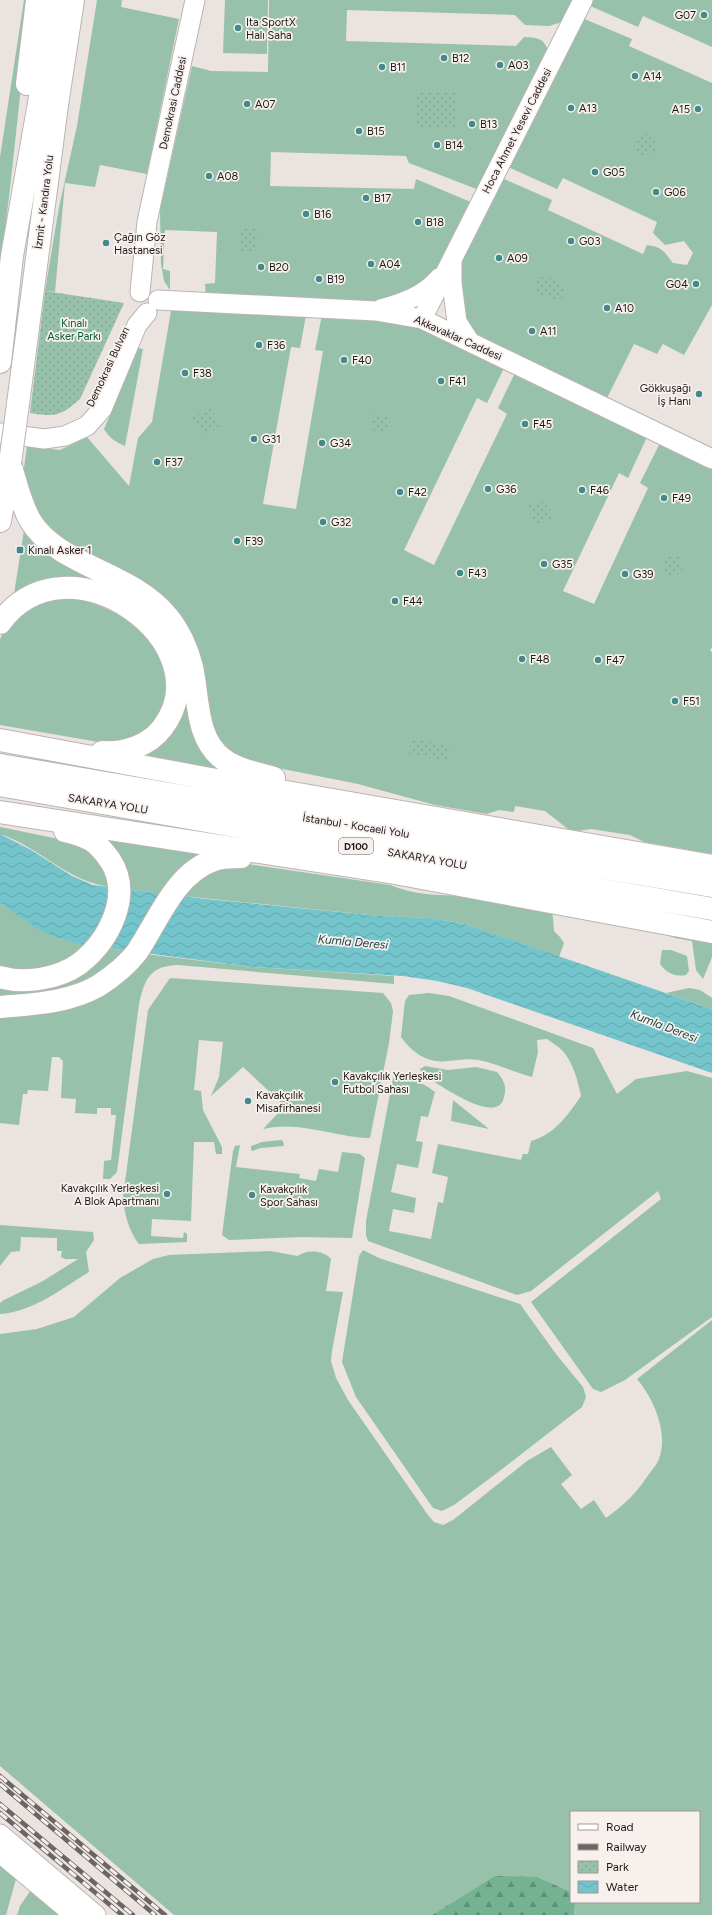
<svg xmlns="http://www.w3.org/2000/svg" width="712" height="1915" font-family="Figtree,sans-serif">
  <style>
    .green { fill: #97c1aa }
    .forest { fill: url(#forest-firs) }
    .park { fill: url(#park-dots) }
    .water { fill: url(#water-waves) }
    .lines { fill: none; stroke-linecap: round; stroke-linejoin: round }
    .secondary-casing { stroke: #bbb4b1; stroke-width: 21 }
    .highway-casing { stroke: #bbb4b1; stroke-width: 24 }
    .secondary { stroke: #fff; stroke-width: 19 }
    .highway { stroke: #fff; stroke-width: 22 }
    .rail-casing { stroke: #6b6664; stroke-width: 4.5 }
    .rail { stroke: #f7f0ed; stroke-width: 3; stroke-dasharray: 9; stroke-linecap: butt }
    .highway-bridge-casing { stroke: #bbb4b1; stroke-width: 24; stroke-linecap: butt }
    .highway-bridge { stroke: #fff; stroke-width: 22 }
    .poi-dot { fill: #428a8c; stroke: #f7f0ed; stroke-width: 1.5 }
    .labels { text-anchor: middle; dominant-baseline: central; stroke-width: 3.5; stroke-linejoin: round; paint-order: stroke }
    .shield { fill: #f7f0ed; stroke: #5e5a58; stroke-width: 1 }
    .shield-label { font-size: 10px; font-weight: bold; fill: #1c1918 }
    .poi-label { font-size: 11px; fill: #1c1918; stroke: #f7f0ed; text-anchor: start }
    .street-label { font-size: 11px; fill: #1c1918; stroke: #f7f0ed }
    .park-label { font-size: 11px; fill: #05583a; stroke: #f7f0ed }
    .water-label { font-size: 12px; font-style: italic; fill: #1a4144; stroke: #f7f0ed }
  </style>
  <defs>
    <pattern id="forest-firs" width="22" height="20" patternUnits="userSpaceOnUse"><rect width="22" height="20" fill="#74b292"/><path d="M5 1l3.5 6h-7zM16 11l3.5 6h-7z" fill="#5e9076"/></pattern>
    <pattern id="park-dots" width="8" height="8" patternUnits="userSpaceOnUse"><rect width="8" height="8" fill="#97c1aa"/><path d="M2 2h.1M6 6h.1" fill="none" stroke="#82a592" stroke-width="1.8" stroke-linecap="round"/></pattern>
    <pattern id="water-waves" width="16" height="10" patternUnits="userSpaceOnUse"><rect width="16" height="10" fill="#73c4cb"/><path d="M0 5q4-4 8 0t8 0" fill="none" stroke="#63a8ae"/></pattern>
  </defs>
  <rect width="100%" height="100%" fill="#eae3df"/>
  <path class="green" d="M 24,0 L 32,0 C 19,89 13,178 0,267 L 0,157 Z
    M 97,0 L 122,0 L 121,7 L 179,19 L 147,174 L 100,165 L 95,187 L 65,183 L 55,292 L 45,291 L 59,207 L 77,126 Z
    M 225,0 L 268,0 L 267,54 L 223,53 Z
    M 269,0 L 575,0 L 565,21 L 549,26 L 525,25 L 515,15 L 347,10 L 346,41 L 516,46 L 524,37 C 539,38 544,38 549,53 L 479,190 L 409,163 L 406,156 L 271,152 L 270,186 L 414,189 L 416,179 L 473,203 L 441,266 L 414,289 L 378,303 L 206,296 L 205,284 L 215,283 L 217,232 L 165,230 L 163,269 L 170,271 L 170,290 L 164,281 L 161,264 L 160,210 L 192,66 L 211,71 L 268,72 Z
    M 590,0 L 712,0 L 712,47 L 643,16 L 638,27 L 588,5 Z
    M 582,18 L 632,39 L 629,46 L 712,83 L 712,305 L 684,355 L 663,344 L 657,354 L 634,344 L 606,400 L 474,333 L 467,325 L 457,269 L 502,178 L 552,200 L 548,210 L 643,254 L 647,245 C 663,247 664,252 673,263 L 687,265 L 693,253 L 684,241 L 665,245 L 653,233 L 657,222 L 563,178 L 557,189 L 508,167 Z
    M 179,309 L 306,315 L 300,348 L 291,347 L 263,504 L 296,509 L 323,351 L 315,350 L 322,315 L 368,318 L 421,328 L 504,368 L 487,403 L 477,398 L 404,550 L 434,565 L 507,414 L 498,408 L 515,373 L 647,437 L 628,478 L 619,473 L 563,591 L 594,604 L 648,488 L 640,483 L 660,443 L 712,468 L 712,647 L 710,651 L 712,652 L 712,854 L 644,842 L 630,835 L 591,829 L 578,831 L 568,829 L 545,811 L 515,806 L 514,812 L 499,810 L 487,814 L 435,805 L 358,784 L 237,760 L 216,743 L 197,663 L 74,551 L 38,521 L 23,475 L 27,446 L 60,450 L 87,437 L 129,486 L 138,438 L 152,422 L 171,311 Z
    M 138,348 L 143,349 L 125,446 C 116,442 109,438 104,429 Z
    M 25,524 C 37,537 49,550 63,559 C 100,583 138,587 166,627 C 184,652 188,683 193,713 C 196,725 197,739 204,751 C 210,760 222,767 231,774 L 133,756 C 152,746 171,734 179,714 C 184,702 183,689 182,677 C 175,626 129,586 79,581 C 70,580 60,579 51,580 C 38,583 26,589 14,594 Z
    M 76,595 L 140,624 L 163,660 L 167,700 L 149,729 L 116,745 L 0,725 L 0,639 L 7,626 L 31,602 Z
    M 0,827 L 78,843 L 100,860 L 110,887 C 66,881 41,848 0,834 Z
    M 96,836 L 214,853 L 165,894 L 125,889 Z
    M 248,864 L 390,885 C 419,897 441,894 472,897 C 499,900 525,905 552,908 L 554,931 L 560,937 L 564,943 L 559,957 L 465,924 L 432,918 L 381,916 L 182,896 L 192,884 L 219,867 Z
    M 0,903 L 60,939 L 87,945 L 76,956 L 51,969 L 0,970 Z
    M 658,932 L 712,943 L 712,957 L 703,979 L 696,970 L 692,941 L 675,938 Z
    M 106,948 L 127,951 L 81,987 L 0,1001 L 0,984 Z
    M 662,950 L 671,950 L 687,956 L 689,971 L 686,975 C 674,977 667,973 660,964 Z
    M 145,954 L 253,967 L 394,976 L 394,984 L 178,965 C 150,966 145,978 139,1004 L 117,1172 L 110,1179 L 103,1179 L 104,1161 L 111,1160 L 116,1115 L 111,1115 L 111,1108 L 97,1108 L 97,1114 L 75,1113 L 76,1099 L 61,1098 L 63,1061 L 59,1057 L 52,1057 L 48,1091 L 28,1090 L 27,1094 L 23,1094 L 19,1125 L 0,1123 L 0,1014 L 46,1010 Z
    M 170,978 L 383,993 L 391,1003 L 393,1011 L 389,1043 L 370,1138 C 333,1137 300,1120 263,1129 L 285,1106 L 243,1067 L 211,1096 L 219,1077 L 223,1042 L 199,1040 L 194,1090 L 201,1091 L 203,1110 L 222,1147 L 222,1154 L 216,1154 L 214,1142 L 194,1142 L 191,1221 L 152,1219 L 151,1236 L 183,1238 L 184,1232 L 187,1234 L 187,1242 L 139,1244 C 129,1232 124,1213 123,1197 L 148,1010 Z
    M 689,988 L 700,990 L 712,998 L 712,1009 L 666,993 Z
    M 429,993 L 449,996 L 593,1048 L 617,1094 L 636,1079 L 687,1071 L 712,1078 L 712,1317 L 625,1380 L 601,1392 L 593,1389 L 531,1302 L 661,1199 L 658,1191 L 531,1291 L 517,1295 L 368,1241 L 366,1235 L 366,1221 L 393,1078 C 410,1078 421,1081 435,1092 L 428,1117 L 421,1116 L 416,1141 L 423,1142 L 418,1168 L 397,1164 L 391,1192 L 416,1198 L 414,1213 L 393,1209 L 389,1231 L 431,1239 L 438,1202 L 443,1203 L 448,1177 L 432,1173 L 438,1144 L 521,1160 L 523,1154 L 528,1154 L 531,1141 C 554,1135 568,1115 581,1096 C 578,1081 573,1062 562,1050 C 558,1046 552,1043 547,1039 L 537,1040 L 538,1052 L 532,1077 C 514,1072 497,1064 479,1060 C 468,1058 458,1060 448,1061 C 427,1064 412,1052 401,1037 L 405,1001 L 409,995 Z
    M 425,1066 L 448,1070 L 476,1067 L 497,1072 C 504,1080 507,1087 504,1097 C 498,1128 436,1082 422,1074 L 420,1069 Z
    M 453,1100 L 489,1129 L 451,1121 Z
    M 281,1140 L 283,1141 L 284,1146 L 261,1148 L 252,1151 L 251,1149 L 251,1146 L 262,1142 Z
    M 240,1145 L 236,1167 L 300,1174 L 299,1178 L 316,1181 L 319,1169 L 338,1172 L 342,1152 L 360,1154 L 365,1158 L 352,1238 L 302,1237 L 229,1240 L 222,1235 L 233,1151 L 235,1146 Z
    M 0,1225 L 93,1232 L 94,1240 L 86,1252 L 89,1272 C 61,1289 33,1312 0,1314 L 0,1303 L 4,1300 L 43,1281 L 78,1259 L 65,1259 L 61,1257 L 62,1251 L 57,1251 L 57,1238 L 21,1237 L 20,1251 L 11,1252 L 0,1266 Z
    M 363,1250 L 379,1258 L 520,1304 L 556,1354 L 583,1387 L 586,1397 L 582,1407 L 497,1473 L 454,1505 L 442,1511 L 433,1508 L 356,1397 L 342,1362 L 359,1256 Z
    M 270,1251 L 298,1256 C 306,1249 324,1250 331,1259 L 326,1291 L 343,1292 L 332,1351 L 331,1361 L 336,1378 L 348,1400 L 428,1515 L 434,1522 L 443,1525 L 453,1520 L 527,1461 L 551,1447 L 572,1475 L 561,1484 L 581,1509 L 594,1500 L 606,1518 C 625,1504 635,1495 649,1474 C 652,1470 657,1464 659,1459 C 669,1432 653,1398 637,1379 L 712,1320 L 712,1915 L 574,1915 L 575,1902 L 699,1902 L 699,1812 L 571,1812 L 571,1892 L 541,1879 L 496,1876 L 432,1915 L 174,1915 L 0,1766 L 0,1334 L 37,1329 L 74,1317 L 120,1278 L 153,1259 L 169,1255 Z
    M 0,1865 L 16,1879 L 6,1915 L 0,1915 Z
    M 31,1890 L 59,1915 L 17,1915 L 20,1906 Z"/>
  <path class="forest" d="M 495,1876 L 537,1877 L 571,1892 L 571,1902 L 575,1902 L 574,1915 L 432,1915 Z"/>
  <path class="park" d="M 416,92 L 456,93 L 456,128 L 416,128 Z
    M 650,132 L 658,150 L 640,158 L 632,140 Z
    M 241,227 L 258,227 L 256,252 L 240,252 Z
    M 547,276 L 562,283 L 566,297 L 555,301 L 537,293 L 534,279 Z
    M 45,291 L 124,303 L 80,399 C 61,416 55,417 30,413 Z
    M 209,407 L 221,425 L 204,436 L 192,418 Z
    M 374,414 L 390,417 L 388,433 L 371,430 Z
    M 547,500 L 553,519 L 534,525 L 528,506 Z
    M 678,554 L 683,572 L 667,577 L 661,559 Z
    M 412,738 L 450,746 L 447,761 L 409,754 Z"/>
  <path class="water" d="M 0,834 L 31,850 L 72,876 L 93,885 L 206,899 L 381,916 L 432,918 L 465,924 L 712,1009 L 712,1073 L 467,988 L 437,981 L 403,976 L 253,967 L 83,945 L 60,939 L 39,930 L 0,903 Z"/>
  <g class="lines">
    <g class="secondary-casing">
      <path id="secondary" d="M 452,263 L 452,283 L 457,322 L 470,342
        M 140,292 L 147,222 L 195,0
        M 158,300 L 376,311 L 422,319 L 712,459
        M 381,309 C 402,303 424,296 439,278
        M 422,319 L 583,0
        M 0,433 L 44,439 L 65,436 L 87,426 L 102,409 L 137,325 L 147,313
        M 0,1834 L 96,1915
        M 0,1853 L 74,1915"/>
    </g>
    <g class="highway-casing">
      <path id="highway" d="M 27,84 L 37,0
        M 0,362 L 12,256 L 39,103 L 54,0
        M 18,404 L 57,105 L 73,0
        M 10,463 C 16,483 20,502 30,520 C 57,566 132,572 167,616 C 179,630 188,650 192,667 C 199,698 195,738 223,759 C 238,770 257,773 274,778
        M 0,521 L 9,470
        M 0,623 C 68,529 225,644 163,727 C 149,746 124,754 102,752
        M 0,740 L 205,778 L 712,866
        M 0,765 C 237,807 475,845 712,886
        M 0,785 L 712,909
        M 0,812 L 395,873 L 712,932
        M 0,977 C 24,984 58,979 79,964 C 109,941 133,895 110,860 C 105,853 99,845 91,840 C 83,836 74,833 65,831
        M 0,1007 C 33,1004 68,1003 98,986 C 112,977 127,965 137,952 C 158,921 175,873 214,860 C 223,857 232,857 241,857"/>
    </g>
    <use href="#secondary" class="secondary"/>
    <use href="#highway" class="highway"/>
    <g class="rail-casing">
      <path id="rail" d="M 0,1776 L 165,1915
        M 0,1784 L 155,1915
        M 0,1804 L 133,1915
        M 0,1813 L 122,1915"/>
    </g>
    <use href="#rail" class="rail"/>
    <g class="highway-bridge-casing">
      <path id="highway-bridge" d="M 10,463 L 18,404"/>
    </g>
    <use href="#highway-bridge" class="highway-bridge"/>
  </g>
  <g class="poi-dot">
    <circle cx="704" cy="15" r="4"/>
    <circle cx="238" cy="28" r="4"/>
    <circle cx="444" cy="58" r="4"/>
    <circle cx="500" cy="65" r="4"/>
    <circle cx="382" cy="67" r="4"/>
    <circle cx="635" cy="76" r="4"/>
    <circle cx="247" cy="104" r="4"/>
    <circle cx="571" cy="108" r="4"/>
    <circle cx="698" cy="109" r="4"/>
    <circle cx="472" cy="124" r="4"/>
    <circle cx="359" cy="131" r="4"/>
    <circle cx="437" cy="145" r="4"/>
    <circle cx="595" cy="172" r="4"/>
    <circle cx="209" cy="176" r="4"/>
    <circle cx="656" cy="192" r="4"/>
    <circle cx="366" cy="198" r="4"/>
    <circle cx="306" cy="214" r="4"/>
    <circle cx="418" cy="222" r="4"/>
    <circle cx="571" cy="241" r="4"/>
    <circle cx="106" cy="243" r="4"/>
    <circle cx="499" cy="258" r="4"/>
    <circle cx="371" cy="264" r="4"/>
    <circle cx="261" cy="267" r="4"/>
    <circle cx="319" cy="279" r="4"/>
    <circle cx="696" cy="284" r="4"/>
    <circle cx="607" cy="308" r="4"/>
    <circle cx="532" cy="331" r="4"/>
    <circle cx="259" cy="345" r="4"/>
    <circle cx="344" cy="360" r="4"/>
    <circle cx="185" cy="373" r="4"/>
    <circle cx="441" cy="381" r="4"/>
    <circle cx="699" cy="394" r="4"/>
    <circle cx="525" cy="424" r="4"/>
    <circle cx="254" cy="439" r="4"/>
    <circle cx="322" cy="443" r="4"/>
    <circle cx="157" cy="462" r="4"/>
    <circle cx="488" cy="489" r="4"/>
    <circle cx="582" cy="490" r="4"/>
    <circle cx="400" cy="492" r="4"/>
    <circle cx="664" cy="498" r="4"/>
    <circle cx="323" cy="522" r="4"/>
    <circle cx="237" cy="541" r="4"/>
    <rect x="16" y="546" width="8" height="8" rx="2"/>
    <circle cx="544" cy="564" r="4"/>
    <circle cx="460" cy="573" r="4"/>
    <circle cx="625" cy="574" r="4"/>
    <circle cx="395" cy="601" r="4"/>
    <circle cx="522" cy="659" r="4"/>
    <circle cx="598" cy="660" r="4"/>
    <circle cx="675" cy="701" r="4"/>
    <circle cx="335" cy="1082" r="4"/>
    <circle cx="248" cy="1101" r="4"/>
    <circle cx="167" cy="1194" r="4"/>
    <circle cx="252" cy="1195" r="4"/>
  </g>
  <g class="labels">
    <rect class="shield" x="339" y="838" width="34" height="16" rx="3"/>
    <g class="shield-label">
      <text x="356" y="846">D100</text>
    </g>
    <g class="poi-label">
      <text x="696" y="15" text-anchor="end">G07</text>
      <text x="246" y="22">Ita SportX<tspan x="246" dy="13">Halı Saha</tspan></text>
      <text x="452" y="58">B12</text>
      <text x="508" y="65">A03</text>
      <text x="390" y="67">B11</text>
      <text x="643" y="76">A14</text>
      <text x="255" y="104">A07</text>
      <text x="579" y="108">A13</text>
      <text x="690" y="109" text-anchor="end">A15</text>
      <text x="480" y="124">B13</text>
      <text x="367" y="131">B15</text>
      <text x="445" y="145">B14</text>
      <text x="603" y="172">G05</text>
      <text x="217" y="176">A08</text>
      <text x="664" y="192">G06</text>
      <text x="374" y="198">B17</text>
      <text x="314" y="214">B16</text>
      <text x="426" y="222">B18</text>
      <text x="114" y="237">Çağın Göz<tspan x="114" dy="13">Hastanesi</tspan></text>
      <text x="579" y="241">G03</text>
      <text x="507" y="258">A09</text>
      <text x="379" y="264">A04</text>
      <text x="269" y="267">B20</text>
      <text x="327" y="279">B19</text>
      <text x="688" y="284" text-anchor="end">G04</text>
      <text x="615" y="308">A10</text>
      <text x="540" y="331">A11</text>
      <text x="267" y="345">F36</text>
      <text x="352" y="360">F40</text>
      <text x="193" y="373">F38</text>
      <text x="449" y="381">F41</text>
      <text x="691" y="388" text-anchor="end">Gökkuşağı<tspan x="691" dy="13">İş Hanı</tspan></text>
      <text x="533" y="424">F45</text>
      <text x="262" y="439">G31</text>
      <text x="330" y="443">G34</text>
      <text x="165" y="462">F37</text>
      <text x="496" y="489">G36</text>
      <text x="590" y="490">F46</text>
      <text x="408" y="492">F42</text>
      <text x="672" y="498">F49</text>
      <text x="331" y="522">G32</text>
      <text x="245" y="541">F39</text>
      <text x="28" y="550">Kınalı Asker 1</text>
      <text x="552" y="564">G35</text>
      <text x="468" y="573">F43</text>
      <text x="633" y="574">G39</text>
      <text x="403" y="601">F44</text>
      <text x="530" y="659">F48</text>
      <text x="606" y="660">F47</text>
      <text x="683" y="701">F51</text>
      <text x="343" y="1076">Kavakçılık Yerleşkesi<tspan x="343" dy="13">Futbol Sahası</tspan></text>
      <text x="256" y="1095">Kavakçılık<tspan x="256" dy="13">Misafirhanesi</tspan></text>
      <text x="159" y="1188" text-anchor="end">Kavakçılık Yerleşkesi<tspan x="159" dy="13">A Blok Apartmanı</tspan></text>
      <text x="260" y="1189">Kavakçılık<tspan x="260" dy="13">Spor Sahası</tspan></text>
    </g>
    <g class="street-label">
      <text transform="translate(173 103) rotate(-78)">Demokrasi Caddesi</text>
      <text transform="translate(517 131) rotate(-63)">Hoca Ahmet Yesevi Caddesi</text>
      <text transform="translate(44 202) rotate(-83)">İzmit - Kandıra Yolu</text>
      <text transform="translate(458 338) rotate(24)">Akkavaklar Caddesi</text>
      <text transform="translate(108 367) rotate(-65)">Demokrasi Bulvarı</text>
      <text transform="translate(108 804) rotate(9)">SAKARYA YOLU</text>
      <text transform="translate(356 826) rotate(9)">İstanbul - Kocaeli Yolu</text>
      <text transform="translate(427 859) rotate(10)">SAKARYA YOLU</text>
    </g>
    <g class="park-label">
      <text x="74" y="323">Kınalı<tspan x="74" dy="13">Asker Parkı</tspan></text>
    </g>
    <g class="water-label">
      <text transform="translate(353 942) rotate(5)">Kumla Deresi</text>
      <text transform="translate(664 1026) rotate(21)">Kumla Deresi</text>
    </g>
  </g>
  <rect x="570" y="1811" width="130" height="92" fill="#f7f0ed" stroke="#9f9a98"/>
  <rect x="578" y="1824" width="20" height="6" fill="#ffffff" stroke="#9f9a98"/>
  <text x="606" y="1831" font-size="12" fill="#1c1918">Road</text>
  <rect x="578" y="1844" width="20" height="6" fill="#6b6664" stroke="#9f9a98"/>
  <text x="606" y="1851" font-size="12" fill="#1c1918">Railway</text>
  <rect x="578" y="1861" width="20" height="12" fill="url(#park-dots)" stroke="#9f9a98"/>
  <text x="606" y="1871" font-size="12" fill="#1c1918">Park</text>
  <rect x="578" y="1881" width="20" height="12" fill="url(#water-waves)" stroke="#9f9a98"/>
  <text x="606" y="1891" font-size="12" fill="#1c1918">Water</text>
</svg>
